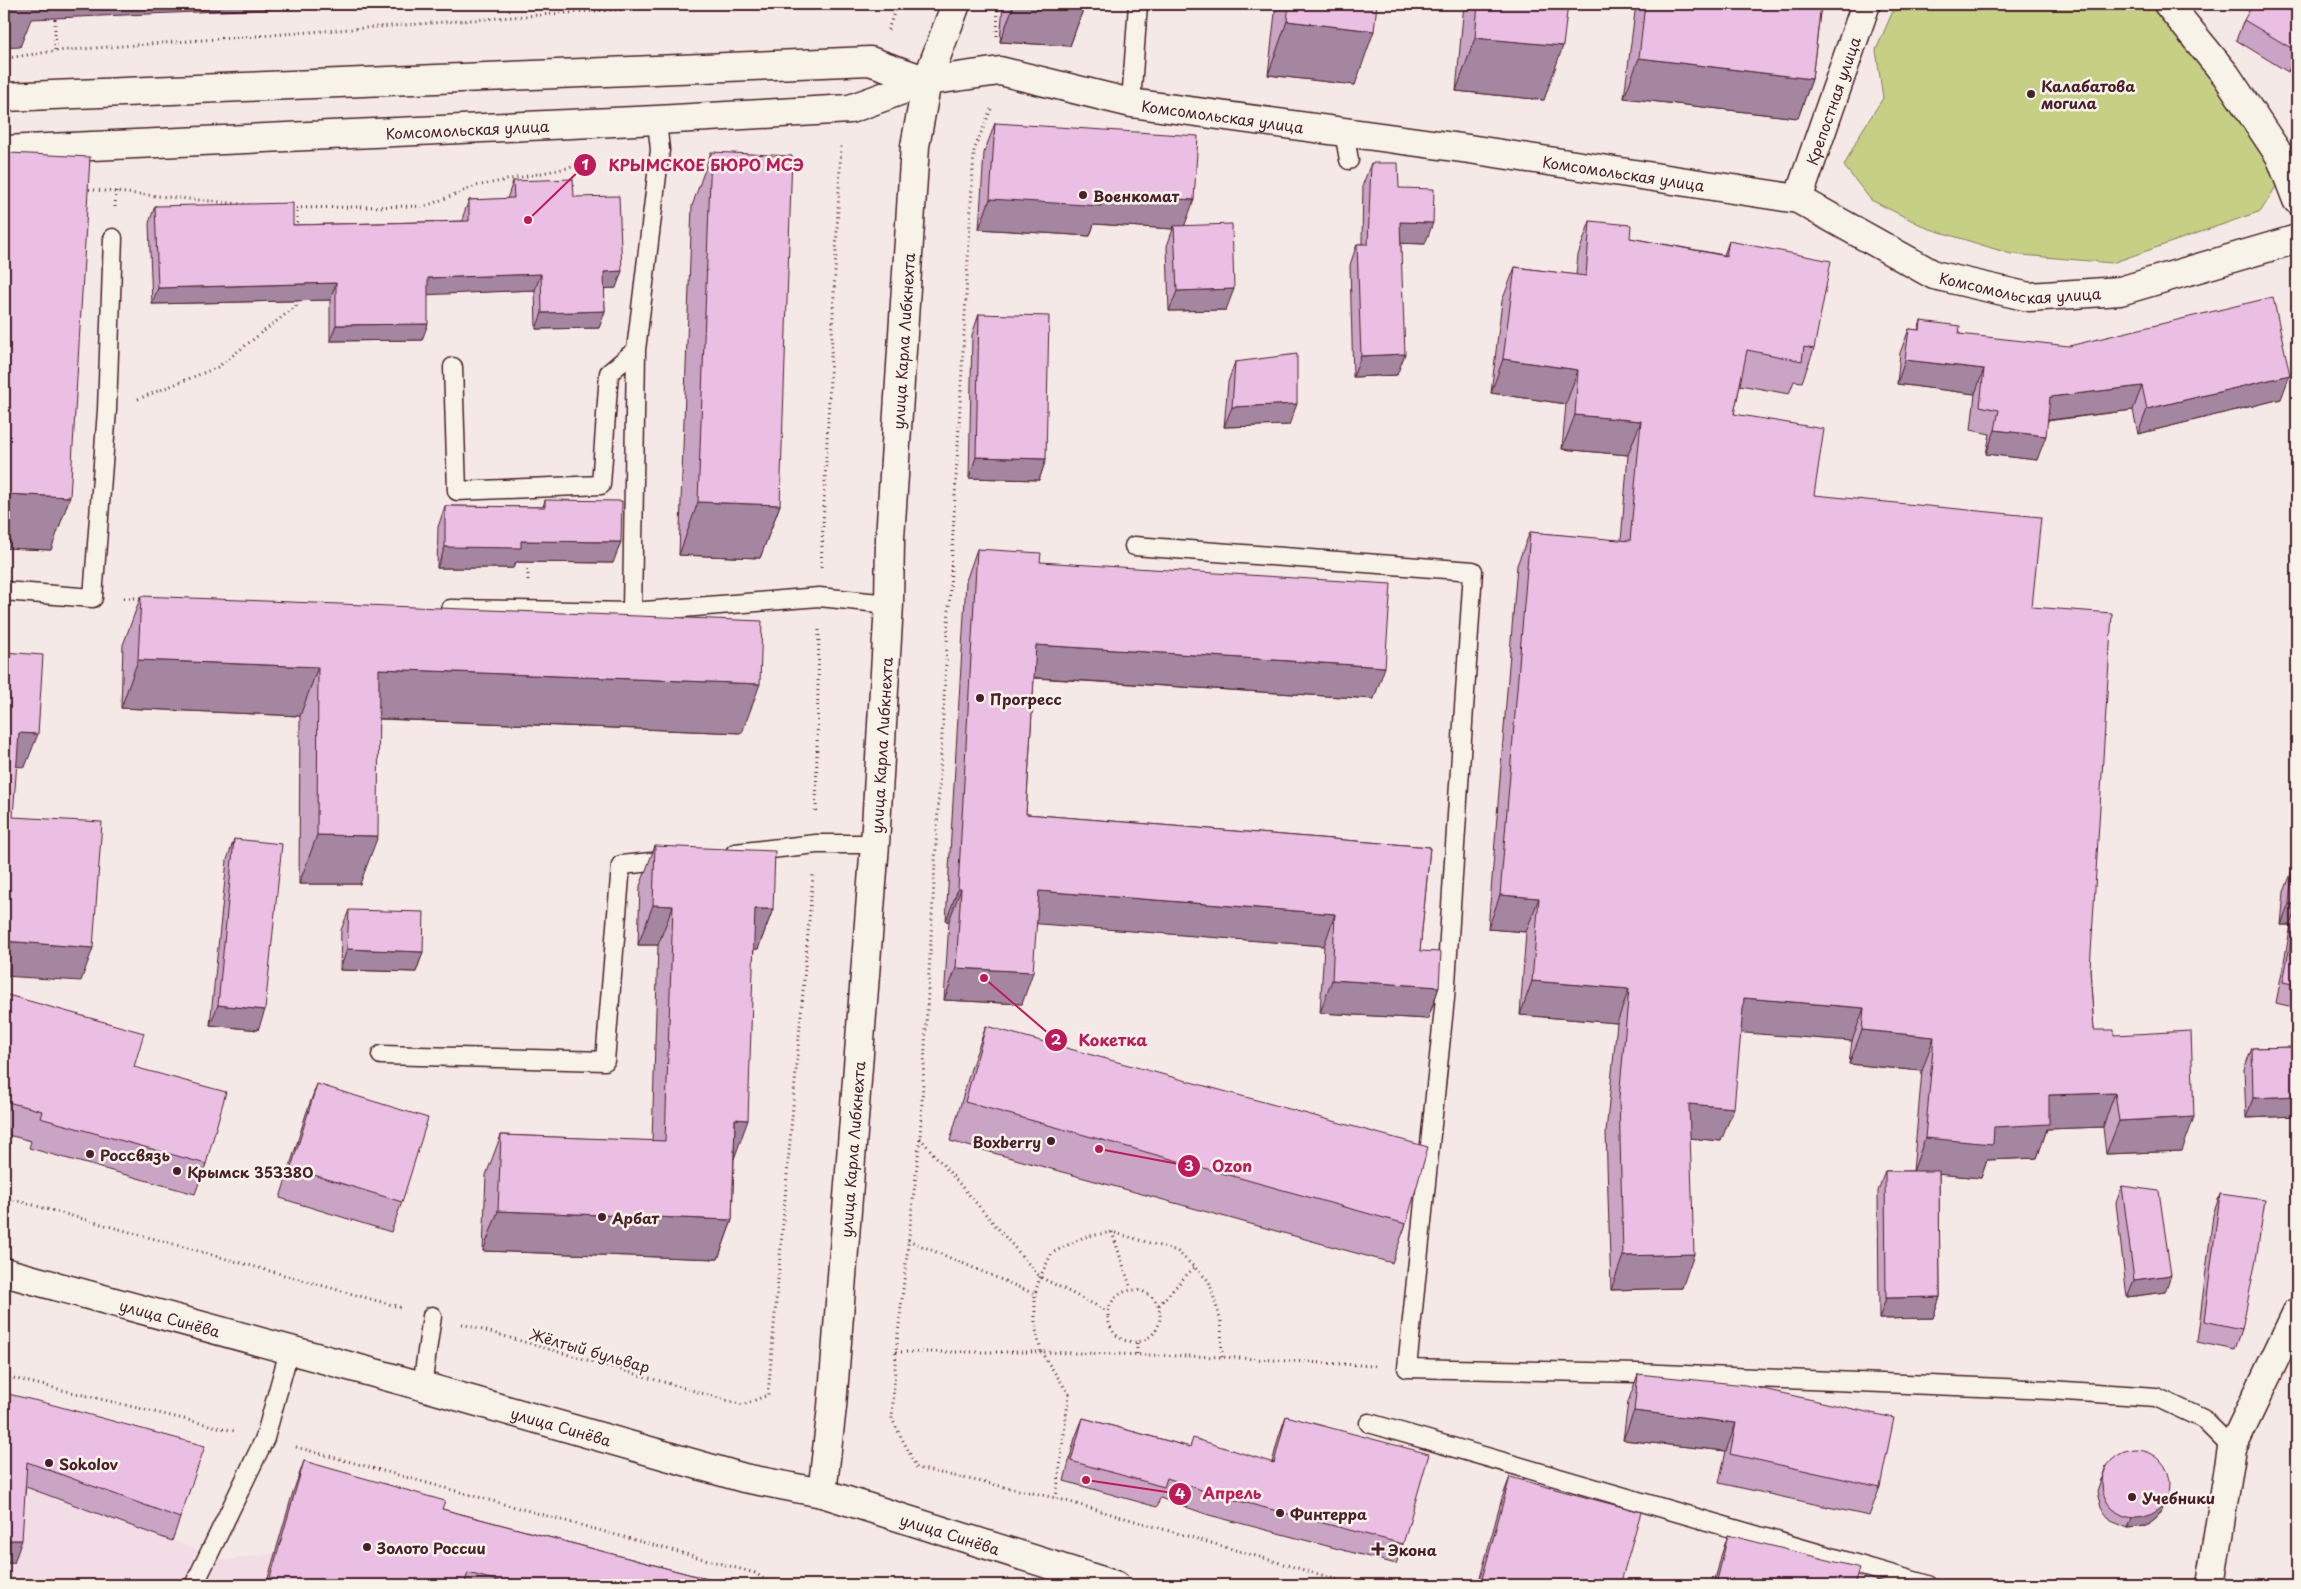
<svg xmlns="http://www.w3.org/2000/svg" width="2301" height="1589" font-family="'Playpen Sans',sans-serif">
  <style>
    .built { fill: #f2dce6 }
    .green { fill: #c5d084; stroke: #887858 }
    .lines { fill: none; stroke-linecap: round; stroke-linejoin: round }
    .service-casing { stroke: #4a1f2b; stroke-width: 21 }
    .minor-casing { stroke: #4a1f2b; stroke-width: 31 }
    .secondary-casing { stroke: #4a1f2b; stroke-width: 31 }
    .path { stroke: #4a1f2b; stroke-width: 3; stroke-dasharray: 1 4; stroke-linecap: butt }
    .service { stroke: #f7f3e8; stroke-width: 18 }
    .minor { stroke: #f7f3e8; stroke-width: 28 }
    .secondary { stroke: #f7f3e8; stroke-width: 28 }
    .wall { fill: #caa4c4; stroke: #4a1f2b }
    .shaded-wall { fill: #a486a0; stroke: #4a1f2b }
    .building { fill: #ebbfe4; stroke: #4a1f2b }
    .poi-dot { fill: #4a1f2b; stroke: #f7f3e8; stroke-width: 2 }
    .labels { text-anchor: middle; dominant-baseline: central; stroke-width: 5; stroke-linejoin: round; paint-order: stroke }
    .poi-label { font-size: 15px; font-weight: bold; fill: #4a1f2b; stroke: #f7f3e8; text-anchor: start }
    .street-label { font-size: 15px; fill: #4a1f2b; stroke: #f7f3e8 }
    .leader { fill: none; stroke: #c2185b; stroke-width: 2 }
    .callout-dot { fill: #c2185b; stroke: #f7f3e8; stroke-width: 2 }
    .mark-label { font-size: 15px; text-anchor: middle; font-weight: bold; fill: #fff }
    .callout-label { font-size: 16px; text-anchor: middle; font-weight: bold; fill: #c2185b; stroke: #f7f3e8; stroke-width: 5; stroke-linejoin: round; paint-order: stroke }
  </style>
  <rect width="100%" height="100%" fill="#f5e9e7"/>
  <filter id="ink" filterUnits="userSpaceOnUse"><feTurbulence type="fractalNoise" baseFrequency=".02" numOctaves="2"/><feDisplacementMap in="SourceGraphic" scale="10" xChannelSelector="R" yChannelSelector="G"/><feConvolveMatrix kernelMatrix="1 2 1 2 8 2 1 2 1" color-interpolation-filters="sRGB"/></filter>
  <g filter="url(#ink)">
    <path class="built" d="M 4,1480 L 226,1560 L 276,1553 L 266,1585 L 4,1585 Z"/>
    <path class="green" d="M 1896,4 L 2148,4 C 2204,51 2241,119 2280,180 L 2261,211 L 2112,263 L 2011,254 L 1927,228 L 1871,200 L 1844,166 L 1860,134 L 1883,98 L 1876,50 Z"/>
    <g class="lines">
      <g class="service-casing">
        <path id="service" d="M 1131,103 L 1138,4
          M 1344,132 L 1349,160
          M 453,367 L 457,491 L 601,485 L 609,373 L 636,350 L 660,150 L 657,120
          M 1134,546 L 1473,571 L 1445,998 L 1407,1368 L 1637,1373 L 2050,1390 L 2156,1397 L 2203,1419 L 2232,1448
          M 4,591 L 93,598 L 107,410 L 113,238
          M 450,609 L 632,612 L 819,597 L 889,604
          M 632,612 L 636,350
          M 735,853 L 816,844 L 875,844
          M 381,1055 L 605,1061 L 621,865 L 672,860
          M 422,1386 L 432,1316
          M 1369,1423 L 1928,1585
          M 194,1585 L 265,1438 L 289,1351"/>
      </g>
      <g class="minor-casing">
        <g id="minor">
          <path d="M 2168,4 L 2226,75 L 2280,156 L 2297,200"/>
          <path d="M 4,97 L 870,61 L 927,81"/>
          <path id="s1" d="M 4,150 L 657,120 L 850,109 L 927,81 L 1000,71 L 1131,103 L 1469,149 L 1798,199 L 1934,275 L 2029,297 L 2120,291 L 2297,239"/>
          <path id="s2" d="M 1798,199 L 1866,4"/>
        </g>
      </g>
      <g class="secondary-casing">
        <g id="secondary">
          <path id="s3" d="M 4,1272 L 422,1386 L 744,1478 L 822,1493 L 1115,1585"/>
          <path id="s4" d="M 822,1493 L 832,1407 L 875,844 L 889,604 L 890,538 L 915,146 L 927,81 L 956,4"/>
          <path d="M 2210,1585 L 2232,1448 L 2297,1312"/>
        </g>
      </g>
      <path class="path" d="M 55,14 L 55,51
        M 888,30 L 897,4
        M 997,36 L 998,4
        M 7,58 L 55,51 L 593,11 L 719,4
        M 991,109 L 974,150 L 920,1138 L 896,1352 L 892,1419 L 917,1468 L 1056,1498 L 1356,1585
        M 84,189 L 252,205
        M 115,207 L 116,191
        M 291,208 L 426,206 L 476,186 L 598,162
        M 297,228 L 297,209
        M 138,399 L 218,367 L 296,306 L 296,297
        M 528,559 L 528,580
        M 821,567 L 841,146
        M 124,598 L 142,598
        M 816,811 L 819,628
        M 920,1138 L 1040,1277 L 1107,1311
        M 4,1197 L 403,1308
        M 1112,1232 L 1131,1289
        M 908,1240 L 1035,1294
        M1108 1316a26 26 0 1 1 52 0a26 26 0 1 1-52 0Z
        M 1159,1305 L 1194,1267
        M 462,1324 L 743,1405 L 768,1395 L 813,875
        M 1137,1343 L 1137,1355
        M 896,1352 L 1041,1352 L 1069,1394 L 1056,1498
        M 1222,1357 L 1221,1322 L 1209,1281 L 1177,1251 L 1112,1232 L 1084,1237 L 1052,1253 L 1040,1277 L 1035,1294 L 1035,1325 L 1041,1352 L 1222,1357 L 1375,1366
        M 4,1376 L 234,1431
        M 296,1447 L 755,1573 L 773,1585"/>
      <use href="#service" class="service"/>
      <use href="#minor" class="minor"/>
      <use href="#secondary" class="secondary"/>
    </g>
    <path class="wall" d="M 1003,4 L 1085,4 L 1070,46 L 1000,42 Z
      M 1276,4 L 1377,4 L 1355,85 L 1268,75 Z
      M 1464,4 L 1568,4 L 1544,100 L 1456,91 Z
      M 1636,4 L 1821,4 L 1812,79 L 1798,118 L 1624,98 Z
      M 2297,4 L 2297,57 L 2288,72 L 2236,40 L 2244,20 Z
      M 995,123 L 1185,225 L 1226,310 L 1169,311 L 1167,246 L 1173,229 L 1094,224 L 1090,236 L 979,229 L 984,153 Z
      M 711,152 L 780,505 L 760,558 L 679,555 L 692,206 Z
      M 9,153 L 51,550 L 4,548 L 4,168 Z
      M 1371,163 L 1399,188 L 1425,244 L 1401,243 L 1397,375 L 1353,377 L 1350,265 L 1357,244 L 1362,244 L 1363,184 Z
      M 513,181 L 574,197 L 616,288 L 604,288 L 605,311 L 599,328 L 536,329 L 535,290 L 428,294 L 422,340 L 330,341 L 330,300 L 152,304 L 149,223 L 155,206 L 293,225 L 463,221 L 463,216 L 469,200 L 507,199 Z
      M 1590,221 L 1630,238 L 1724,255 L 1729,241 L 1814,349 L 1802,382 L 1794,381 L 1789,394 L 1740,385 L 1734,414 L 1814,495 L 2032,607 L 2090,969 L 2094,1030 L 2114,1035 L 2182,1151 L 2106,1154 L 2103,1127 L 2047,1129 L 2037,1158 L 1987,1160 L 1981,1178 L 1939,1174 L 1940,1297 L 1933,1318 L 1879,1319 L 1878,1191 L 1885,1171 L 1913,1171 L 1922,1071 L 1849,1064 L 1852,1041 L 1741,1032 L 1721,1141 L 1690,1138 L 1682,1288 L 1611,1290 L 1606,1132 L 1617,1023 L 1520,1015 L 1526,932 L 1488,929 L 1517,565 L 1530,532 L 1621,541 L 1628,455 L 1562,449 L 1566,404 L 1491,393 L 1502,301 L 1515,267 L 1576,275 L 1578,255 Z
      M 979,314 L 1046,459 L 1039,480 L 969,478 L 972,335 Z
      M 1921,321 L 1959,334 L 2281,399 L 2138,434 L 2133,410 L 2047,421 L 2037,460 L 1986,454 L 1990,434 L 1971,430 L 1975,394 L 1897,384 L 1900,353 L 1909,329 L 1918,330 Z
      M 1235,362 L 1289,425 L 1224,427 L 1228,382 Z
      M 545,500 L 613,563 L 516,562 L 513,568 L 437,568 L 438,527 L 445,506 L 543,507 Z
      M 977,549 L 1040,562 L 1374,699 L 1034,678 L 1026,814 L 1430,847 L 1420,951 L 1439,987 L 1428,1019 L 1320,1013 L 1324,946 L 1036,923 L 1022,1004 L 944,1000 L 949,921 L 946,921 L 966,581 Z
      M 141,596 L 742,733 L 379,719 L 360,884 L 299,884 L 300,716 L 121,708 L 123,645 Z
      M 234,839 L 258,1030 L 210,1025 L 227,860 Z
      M 655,846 L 773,909 L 758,949 L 754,949 L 734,1159 L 732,1220 L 718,1259 L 483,1251 L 486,1175 L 501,1135 L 652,1141 L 658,945 L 638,945 L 640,886 Z
      M 2292,871 L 2297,871 L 2297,1008 L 2276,1003 L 2291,925 L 2281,925 L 2284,892 Z
      M 349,910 L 423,952 L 416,972 L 340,970 L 341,930 Z
      M 4,994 L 134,1067 L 206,1164 L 195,1194 L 29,1148 L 31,1141 L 4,1134 Z
      M 986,1026 L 1406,1224 L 1392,1263 L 950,1141 L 972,1065 Z
      M 2297,1047 L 2297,1111 L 2295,1116 L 2246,1118 L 2244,1069 L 2252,1048 Z
      M 317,1084 L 402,1202 L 391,1232 L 280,1198 L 306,1114 Z
      M 2122,1186 L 2165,1292 L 2127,1297 L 2116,1203 Z
      M 2220,1194 L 2242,1329 L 2235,1350 L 2197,1342 L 2213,1215 Z
      M 1638,1374 L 1880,1487 L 1869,1516 L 1719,1483 L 1726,1451 L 1623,1440 L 1628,1402 Z
      M 4,1393 L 180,1518 L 172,1541 L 26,1487 L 14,1563 L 4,1563 Z
      M 1286,1416 L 1403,1544 L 1396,1564 L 1209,1515 L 1160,1498 L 1157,1507 L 1064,1481 L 1075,1438 L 1083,1418 L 1190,1447 L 1272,1463 L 1279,1436 Z
      M 304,1461 L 442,1509 L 730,1585 L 266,1585 L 293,1492 Z
      M 2106,1466 L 2166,1501 L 2158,1516 L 2146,1526 L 2128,1528 L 2111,1521 L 2101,1508 L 2097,1492 Z
      M 1510,1477 L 1620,1585 L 1478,1585 L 1502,1498 Z
      M 1728,1535 L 1855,1585 L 1714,1585 L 1721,1556 Z"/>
    <path class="shaded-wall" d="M 4,4 L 384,4 L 31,19 L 20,47 L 4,48 Z
      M 1014,4 L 1085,4 L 1070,46 L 1000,42 Z
      M 1287,21 L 1374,31 L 1355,85 L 1268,75 Z
      M 1475,38 L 1563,46 L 1544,100 L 1456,91 Z
      M 2297,48 L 2297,57 L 2288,72 L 2296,51 Z
      M 1639,58 L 1812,79 L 1798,118 L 1624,98 Z
      M 1101,194 L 1194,200 L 1183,230 L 1174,226 L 1173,229 L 1094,224 L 1090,236 L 979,229 L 990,199 Z
      M 1400,222 L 1433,223 L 1425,244 L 1392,243 Z
      M 622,271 L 616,288 L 598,289 L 604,272 Z
      M 541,274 L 535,290 L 422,295 L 428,278 Z
      M 336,283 L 330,300 L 152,304 L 158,288 Z
      M 1234,289 L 1226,310 L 1169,311 L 1177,291 Z
      M 605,311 L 599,328 L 536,329 L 542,313 Z
      M 428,324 L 422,340 L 330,341 L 336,325 Z
      M 1405,354 L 1397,375 L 1353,377 L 1361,356 Z
      M 1503,359 L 1578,370 L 1566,404 L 1491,393 Z
      M 1905,360 L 1984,369 L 1975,394 L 1897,384 Z
      M 2290,375 L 2281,399 L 2138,434 L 2147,409 Z
      M 2142,386 L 2133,410 L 2041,421 L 2050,397 Z
      M 1297,404 L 1289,425 L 1224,427 L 1232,407 Z
      M 1575,415 L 1641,421 L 1628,455 L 1562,449 Z
      M 1995,430 L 2046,436 L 2037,460 L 1986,454 Z
      M 976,457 L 1046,459 L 1039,480 L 969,478 Z
      M 4,494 L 70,497 L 51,550 L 4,548 Z
      M 698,502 L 780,505 L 760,558 L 679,555 Z
      M 521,541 L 621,542 L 613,563 L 516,562 L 513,568 L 437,568 L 445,547 Z
      M 1036,645 L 1385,667 L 1374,699 L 1024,677 Z
      M 138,660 L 318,667 L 300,716 L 121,708 Z
      M 379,669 L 760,684 L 742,733 L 361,718 Z
      M 19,733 L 38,734 L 25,767 L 7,766 Z
      M 317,835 L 378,836 L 360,884 L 299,884 Z
      M 958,889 L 961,889 L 949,921 L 946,921 Z
      M 1039,891 L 1335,914 L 1324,946 L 1027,923 Z
      M 1500,895 L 1539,898 L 1526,932 L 1488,929 Z
      M 2289,904 L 2297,904 L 2297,907 L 2291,925 L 2281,925 Z
      M 653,905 L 673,906 L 658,945 L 638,945 Z
      M 755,909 L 773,909 L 758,949 L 741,949 Z
      M 4,941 L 93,948 L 81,981 L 4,976 Z
      M 347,949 L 423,952 L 416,972 L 340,970 Z
      M 956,968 L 1033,972 L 1022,1004 L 944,1000 Z
      M 1332,980 L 1439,987 L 1428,1019 L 1320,1013 Z
      M 1532,981 L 1629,989 L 1617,1023 L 1520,1015 Z
      M 1744,998 L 1864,1008 L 1852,1041 L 1732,1032 Z
      M 218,1005 L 265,1010 L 258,1030 L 210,1025 Z
      M 1862,1030 L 1934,1037 L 1922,1071 L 1849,1064 Z
      M 2115,1093 L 2103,1127 L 2047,1129 L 2037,1158 L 1987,1160 L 1981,1178 L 1913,1172 L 1925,1138 L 2049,1095 Z
      M 2297,1096 L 2297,1111 L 2295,1116 L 2246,1118 L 2253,1098 Z
      M 1689,1104 L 1734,1108 L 1721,1141 L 1677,1137 Z
      M 2194,1117 L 2182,1151 L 2106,1154 L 2119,1121 Z
      M 735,1119 L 748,1120 L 734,1159 Z
      M 498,1211 L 732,1220 L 718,1259 L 483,1251 Z
      M 1694,1254 L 1682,1288 L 1611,1290 L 1623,1256 Z
      M 2171,1275 L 2165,1292 L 2127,1297 L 2134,1280 Z
      M 1940,1297 L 1933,1318 L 1879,1319 L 1886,1298 Z
      M 1634,1411 L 1736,1423 L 1726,1451 L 1623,1440 Z
      M 2169,1491 L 2166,1501 L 2158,1516 L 2146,1526 L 2128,1528 L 2132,1518 Z
      M 4,1540 L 22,1540 L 14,1563 L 4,1563 Z"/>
    <path class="building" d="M 1289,4 L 1377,4 L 1374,31 L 1287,21 Z
      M 1478,4 L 1568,4 L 1563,46 L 1475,38 Z
      M 1645,4 L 1821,4 L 1812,79 L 1639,58 Z
      M 2253,4 L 2297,4 L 2297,48 L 2296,51 L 2244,20 Z
      M 995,123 L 1198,136 L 1194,200 L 1101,194 L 1101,206 L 990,199 Z
      M 711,152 L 792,156 L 780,505 L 698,502 Z
      M 9,153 L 90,157 L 70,497 L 4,494 L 4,251 Z
      M 1371,163 L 1398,163 L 1399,188 L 1434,189 L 1433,223 L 1400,222 L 1405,354 L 1361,356 L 1357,244 L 1368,244 Z
      M 573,179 L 574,197 L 619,196 L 622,271 L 604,272 L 605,311 L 542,313 L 541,274 L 428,278 L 428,324 L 336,325 L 336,283 L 158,288 L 155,206 L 293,203 L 293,225 L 469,221 L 469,200 L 514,198 L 513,181 Z
      M 1590,221 L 1631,225 L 1630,238 L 1726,256 L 1729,241 L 1831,261 L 1814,349 L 1804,347 L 1802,361 L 1747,350 L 1734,414 L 1824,429 L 1814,495 L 2041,517 L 2032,607 L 2112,613 L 2090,969 L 2094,1030 L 2114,1030 L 2114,1035 L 2191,1031 L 2194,1117 L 2119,1121 L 2115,1093 L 2049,1095 L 2049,1124 L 1994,1127 L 1993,1144 L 1925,1138 L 1934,1037 L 1862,1030 L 1864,1008 L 1744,998 L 1734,1108 L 1689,1104 L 1694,1254 L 1623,1256 L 1619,1098 L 1629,989 L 1532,981 L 1539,898 L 1500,895 L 1530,532 L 1630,541 L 1641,421 L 1575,415 L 1578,370 L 1503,359 L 1515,267 L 1586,276 Z
      M 1232,224 L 1234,289 L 1177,291 L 1174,226 Z
      M 2273,297 L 2290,375 L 2147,409 L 2142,386 L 2050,397 L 2046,436 L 1995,430 L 1999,410 L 1980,406 L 1984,369 L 1905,360 L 1909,329 L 1920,330 L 1921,321 L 1960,326 L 1959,334 L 2069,346 Z
      M 979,314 L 1049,316 L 1046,459 L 976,457 Z
      M 1297,354 L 1297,404 L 1232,407 L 1235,362 Z
      M 545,500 L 622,501 L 621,542 L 521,541 L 521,548 L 445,547 L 445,506 L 545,507 Z
      M 977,549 L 1041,553 L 1040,562 L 1391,584 L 1385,667 L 1036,645 L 1026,814 L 1430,847 L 1420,951 L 1441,952 L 1439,987 L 1332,980 L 1335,914 L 1039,891 L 1033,972 L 956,968 L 961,889 L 958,889 Z
      M 141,596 L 762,621 L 760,684 L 379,669 L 378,836 L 317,835 L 318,667 L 138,660 Z
      M 4,652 L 43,655 L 38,734 L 19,733 L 13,817 L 102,822 L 93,948 L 4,941 Z
      M 234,839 L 282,844 L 265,1010 L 218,1005 Z
      M 655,846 L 775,851 L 773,909 L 755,909 L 748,1120 L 735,1119 L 732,1220 L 498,1211 L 501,1135 L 665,1141 L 673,906 L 653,905 Z
      M 2292,871 L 2297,871 L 2297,904 L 2289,904 Z
      M 349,910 L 424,912 L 423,952 L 347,949 Z
      M 2297,910 L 2297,985 L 2283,982 Z
      M 4,994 L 144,1033 L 134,1067 L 226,1092 L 206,1164 L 40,1118 L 42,1111 L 4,1101 Z
      M 986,1026 L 1428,1147 L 1406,1224 L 965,1102 Z
      M 2297,1047 L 2297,1096 L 2253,1098 L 2252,1048 Z
      M 317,1084 L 428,1118 L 402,1202 L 291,1168 Z
      M 1885,1171 L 1939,1171 L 1940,1297 L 1886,1298 Z
      M 2122,1186 L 2159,1191 L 2171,1275 L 2134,1280 Z
      M 2220,1194 L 2265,1200 L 2256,1260 L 2242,1329 L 2204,1321 Z
      M 1638,1374 L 1745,1385 L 1894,1418 L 1880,1487 L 1730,1454 L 1736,1423 L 1634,1411 Z
      M 4,1393 L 46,1403 L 205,1446 L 180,1518 L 27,1462 L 22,1540 L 4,1540 Z
      M 1286,1416 L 1429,1454 L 1403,1544 L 1216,1495 L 1167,1478 L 1164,1487 L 1071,1461 L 1083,1418 L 1190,1447 L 1193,1438 L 1274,1463 Z
      M2102 1484a34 34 0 1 1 68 0a34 34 0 1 1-68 0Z
      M 304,1461 L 445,1501 L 442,1509 L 730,1585 L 514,1585 L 468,1573 L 464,1585 L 268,1585 Z
      M 1510,1477 L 1641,1512 L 1620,1585 L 1504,1585 L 1482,1579 Z
      M 1728,1535 L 1860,1568 L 1855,1585 L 1716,1585 Z"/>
  </g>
  <g class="poi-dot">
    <circle cx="2031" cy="94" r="5"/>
    <circle cx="1083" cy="195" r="5"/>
    <circle cx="980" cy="698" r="5"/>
    <circle cx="1051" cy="1141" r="5"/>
    <circle cx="90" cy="1154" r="5"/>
    <circle cx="177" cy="1171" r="5"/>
    <circle cx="602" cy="1217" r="5"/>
    <circle cx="49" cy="1463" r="5"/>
    <circle cx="2132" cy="1497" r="5"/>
    <circle cx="1280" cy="1513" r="5"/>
    <circle cx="367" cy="1547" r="5"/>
    <path d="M1375.5 1541.5h5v5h5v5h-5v5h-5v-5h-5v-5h5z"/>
  </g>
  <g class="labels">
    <g class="poi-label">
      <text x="2041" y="85">Калабатова<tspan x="2041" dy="17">могила</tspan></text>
      <text x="1093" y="195">Военкомат</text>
      <text x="990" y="698">Прогресс</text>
      <text x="1041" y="1141" text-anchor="end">Boxberry</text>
      <text x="100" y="1154">Россвязь</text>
      <text x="187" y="1171">Крымск 353380</text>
      <text x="612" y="1217">Арбат</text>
      <text x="59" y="1463">Sokolov</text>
      <text x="2142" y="1497">Учебники</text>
      <text x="1290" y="1513">Финтерра</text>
      <text x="377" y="1547">Золото России</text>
      <text x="1388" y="1549">Экона</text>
    </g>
    <g class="street-label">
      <text stroke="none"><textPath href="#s2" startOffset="104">Крепостная улица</textPath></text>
      <text stroke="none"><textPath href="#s1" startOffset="1230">Комсомольская улица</textPath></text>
      <text stroke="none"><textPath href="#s1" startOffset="464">Комсомольская улица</textPath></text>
      <text stroke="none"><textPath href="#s1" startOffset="1635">Комсомольская улица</textPath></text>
      <text stroke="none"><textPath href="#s1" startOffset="2055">Комсомольская улица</textPath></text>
      <text stroke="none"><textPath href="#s4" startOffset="1155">улица Карла Либкнехта</textPath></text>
      <text stroke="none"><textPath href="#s4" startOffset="750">улица Карла Либкнехта</textPath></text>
      <text stroke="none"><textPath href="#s4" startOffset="345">улица Карла Либкнехта</textPath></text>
      <text stroke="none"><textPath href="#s3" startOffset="172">улица Синёва</textPath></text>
      <text transform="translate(590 1350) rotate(16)">Жёлтый бульвар</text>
      <text stroke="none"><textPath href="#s3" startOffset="578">улица Синёва</textPath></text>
      <text stroke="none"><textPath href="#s3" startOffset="982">улица Синёва</textPath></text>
    </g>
  </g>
  <path class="leader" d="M528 220L585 165M984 978L1056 1040M1099 1149L1189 1166M1086 1480L1180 1494"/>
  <g class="callout-dot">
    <circle cx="528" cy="220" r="5"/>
    <circle cx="984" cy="978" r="5"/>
    <circle cx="1099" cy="1149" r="5"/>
    <circle cx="1086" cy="1480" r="5"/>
    <circle cx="585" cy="165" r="12"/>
    <circle cx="1056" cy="1040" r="12"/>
    <circle cx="1189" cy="1166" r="12"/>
    <circle cx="1180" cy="1494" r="12"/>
  </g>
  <g class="mark-label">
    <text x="585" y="170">1</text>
    <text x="1056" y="1045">2</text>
    <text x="1189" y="1171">3</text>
    <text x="1180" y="1499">4</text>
  </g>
  <g class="callout-label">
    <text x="706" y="171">КРЫМСКОЕ БЮРО МСЭ</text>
    <text x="1113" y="1046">Кокетка</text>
    <text x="1232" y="1172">Ozon</text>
    <text x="1232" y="1499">Апрель</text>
  </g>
  <rect width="2301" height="1589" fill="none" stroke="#f7f3e8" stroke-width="20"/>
  <rect x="10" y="10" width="2281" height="1569" fill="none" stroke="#4a1f2b" stroke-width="2" filter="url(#ink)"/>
</svg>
